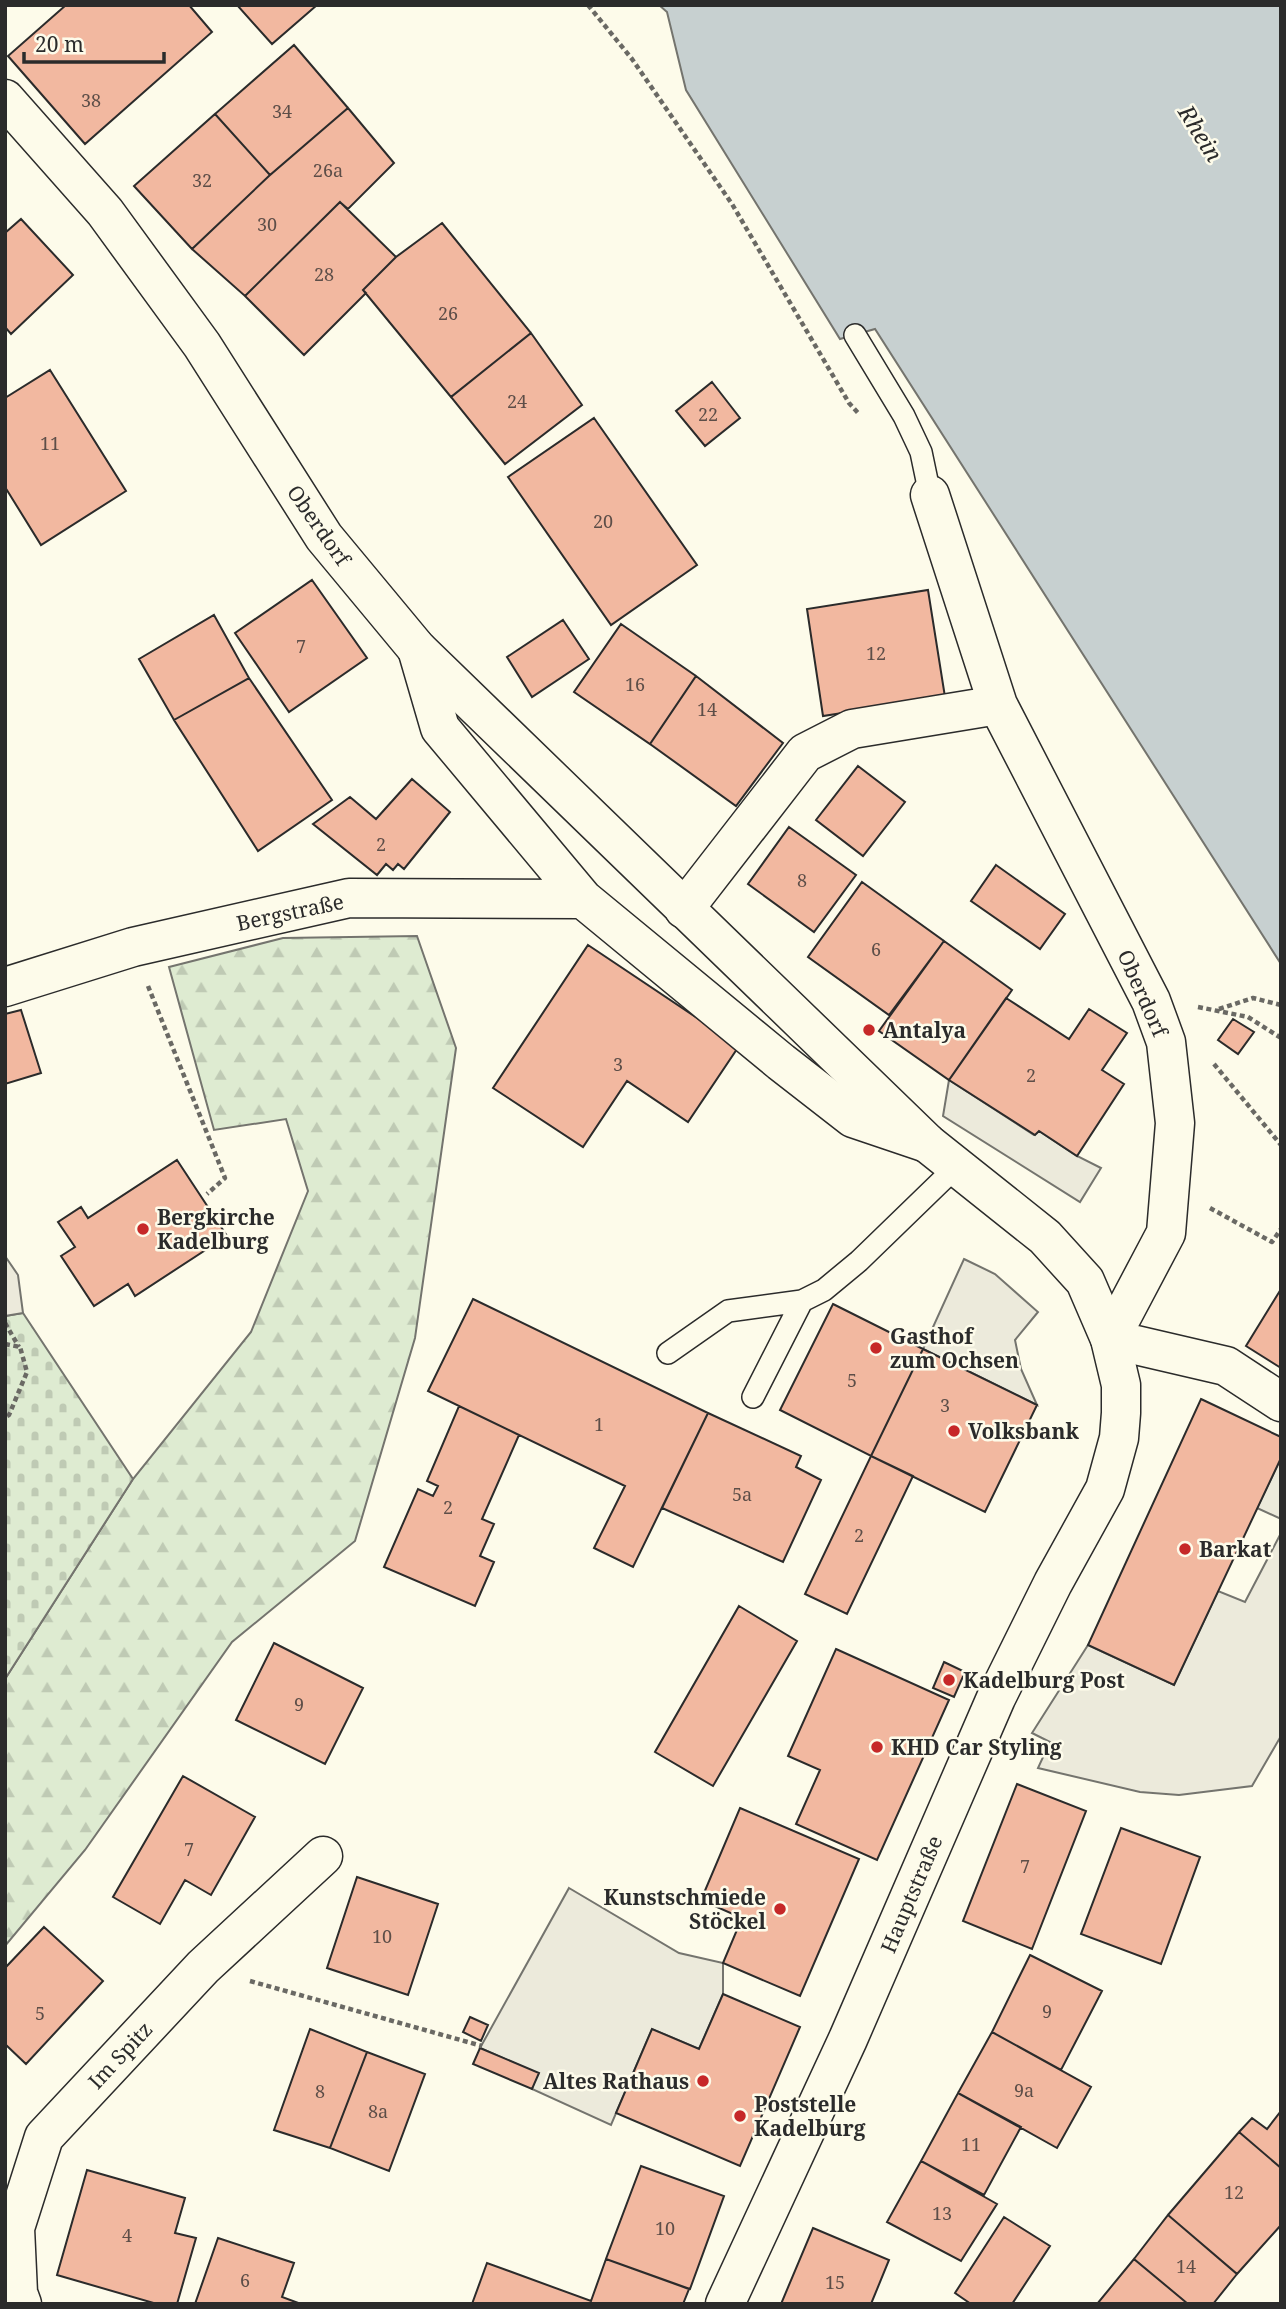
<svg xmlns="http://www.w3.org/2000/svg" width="1286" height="2309" font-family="'Noto Serif',serif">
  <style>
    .forest { fill: url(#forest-firs); stroke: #74746e; stroke-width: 2 }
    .cemetery { fill: url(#cemetery-stones); stroke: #74746e; stroke-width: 2 }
    .parking { fill: #eceadb; stroke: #74746e; stroke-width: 2 }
    .water { fill: #c7d0d0; stroke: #74746e; stroke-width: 2 }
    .building { fill: #f2b8a0; stroke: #2b2b2b; stroke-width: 2 }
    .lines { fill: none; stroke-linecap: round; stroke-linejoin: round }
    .lane-casing { stroke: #2b2b2b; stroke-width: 24 }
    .street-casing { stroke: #2b2b2b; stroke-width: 41 }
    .secondary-casing { stroke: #2b2b2b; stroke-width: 41 }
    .path { stroke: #6a6964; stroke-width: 4.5; stroke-dasharray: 5 3.5; stroke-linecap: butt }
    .lane { stroke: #fdfbea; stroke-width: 21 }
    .street { stroke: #fdfbea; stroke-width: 38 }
    .secondary { stroke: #fdfbea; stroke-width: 38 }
    .poi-dot { fill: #c62828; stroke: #fdfbea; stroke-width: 2.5 }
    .labels { text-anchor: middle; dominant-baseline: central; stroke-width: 5; stroke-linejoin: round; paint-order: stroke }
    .number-label { font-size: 18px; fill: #5d4e48 }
    .street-label { font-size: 21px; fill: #2b2b2b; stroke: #fdfbea }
    .poi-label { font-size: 21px; font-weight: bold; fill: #2b2b2b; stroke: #fdfbea; text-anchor: start }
    .water-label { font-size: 23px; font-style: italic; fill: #2b2b2b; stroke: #fdfbea }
  </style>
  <defs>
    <pattern id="forest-firs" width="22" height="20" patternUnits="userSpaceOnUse" patternTransform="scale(1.75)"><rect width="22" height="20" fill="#deebd1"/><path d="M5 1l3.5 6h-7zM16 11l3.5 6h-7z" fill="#bfcab4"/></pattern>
    <pattern id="cemetery-stones" width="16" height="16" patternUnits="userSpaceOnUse" patternTransform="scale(1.75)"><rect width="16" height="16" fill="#deebd1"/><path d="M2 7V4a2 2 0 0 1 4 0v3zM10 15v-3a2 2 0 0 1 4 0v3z" fill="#bfcab4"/></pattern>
  </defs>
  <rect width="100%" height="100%" fill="#fdfbea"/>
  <path class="forest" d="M 417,936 L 456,1048 L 415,1338 L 355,1541 L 232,1642 L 85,1850 L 5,1946 L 5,1679 L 133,1479 L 251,1332 L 308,1191 L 286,1119 L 214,1130 L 169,967 L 283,938 Z"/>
  <path class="cemetery" d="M 23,1313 L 133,1479 L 5,1679 L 5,1316 Z"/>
  <path class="parking" d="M 949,1080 L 1034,1135 L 1039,1131 L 1077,1156 L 1101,1168 L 1080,1202 L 943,1116 Z
    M 5,1256 L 18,1275 L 23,1313 L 5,1316 Z
    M 964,1259 L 995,1274 L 1038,1312 L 1015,1340 L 1021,1369 L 1037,1405 L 923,1349 Z
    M 1281,1458 L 1281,1519 L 1257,1508 Z
    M 1281,1533 L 1281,1736 L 1252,1786 L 1179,1795 L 1140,1792 L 1038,1768 L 1050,1742 L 1032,1733 L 1088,1645 L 1174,1685 L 1218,1591 L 1245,1602 Z
    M 569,1888 L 679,1953 L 723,1963 L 723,1994 L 699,2049 L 652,2029 L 611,2125 L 532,2089 L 537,2073 L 480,2048 Z"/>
  <path class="water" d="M 659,5 L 1281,5 L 1281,964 L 875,329 L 840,339 L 686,90 L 667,12 Z"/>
  <path class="building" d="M 66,5 L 189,5 L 212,32 L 85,144 L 8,56 Z
    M 237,5 L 317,5 L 272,44 Z
    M 294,45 L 348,108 L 270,175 L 215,114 Z
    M 348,108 L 394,163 L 348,209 L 340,202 L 245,296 L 192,249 L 270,175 Z
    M 215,114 L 270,175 L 192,249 L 134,186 Z
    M 340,202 L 396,257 L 363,290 L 366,293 L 304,355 L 245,296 Z
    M 21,219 L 73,275 L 11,334 L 5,327 L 5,233 Z
    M 442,223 L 531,333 L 451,397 L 363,290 L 396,257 Z
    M 531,333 L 582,405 L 505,464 L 451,397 Z
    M 50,370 L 126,491 L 41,545 L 5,487 L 5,398 Z
    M 712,382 L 740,418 L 705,446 L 676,411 Z
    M 594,418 L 697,565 L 611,625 L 508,477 Z
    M 312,580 L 367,658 L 289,712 L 235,633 Z
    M 928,590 L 945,697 L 823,716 L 807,609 Z
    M 214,615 L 249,678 L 174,720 L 139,659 Z
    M 563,620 L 589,659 L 532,697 L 507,657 Z
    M 621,624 L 696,676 L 650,744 L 574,692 Z
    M 696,676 L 783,743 L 736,806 L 650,744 Z
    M 249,678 L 332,800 L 258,851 L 174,720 Z
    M 858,766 L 905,802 L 863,856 L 816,820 Z
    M 412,779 L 450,812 L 404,869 L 398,864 L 393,870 L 386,864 L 377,875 L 313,824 L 350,797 L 376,819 Z
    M 789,827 L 856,875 L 814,932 L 748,884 Z
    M 996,865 L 1065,914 L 1040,949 L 971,901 Z
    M 862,882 L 944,941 L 889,1015 L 808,957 Z
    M 944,941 L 1012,990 L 949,1080 L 879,1031 Z
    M 588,945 L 739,1046 L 688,1122 L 627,1081 L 583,1147 L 493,1088 Z
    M 1006,998 L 1069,1039 L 1089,1009 L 1127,1033 L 1102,1070 L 1124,1084 L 1077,1156 L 1039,1131 L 1035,1135 L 949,1080 Z
    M 21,1010 L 41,1073 L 5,1084 L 5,1014 Z
    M 1233,1019 L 1254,1032 L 1238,1054 L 1218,1040 Z
    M 177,1160 L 227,1236 L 135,1296 L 128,1284 L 94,1306 L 61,1256 L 75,1247 L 58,1222 L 81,1207 L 88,1218 Z
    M 1281,1289 L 1281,1368 L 1246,1346 Z
    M 473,1299 L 708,1413 L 633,1567 L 594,1548 L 625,1486 L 428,1391 Z
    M 833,1304 L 923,1349 L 871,1456 L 780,1410 Z
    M 923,1349 L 1037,1405 L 985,1512 L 871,1456 Z
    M 1201,1399 L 1281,1437 L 1281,1458 L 1174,1685 L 1088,1645 Z
    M 459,1406 L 519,1435 L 482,1519 L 494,1524 L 480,1556 L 494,1562 L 475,1606 L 384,1567 L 418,1489 L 433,1496 L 438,1486 L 427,1481 Z
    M 708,1413 L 801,1456 L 796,1467 L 821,1480 L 783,1562 L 662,1508 Z
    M 871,1456 L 913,1476 L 847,1614 L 805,1594 Z
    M 739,1606 L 797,1641 L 713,1786 L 655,1752 Z
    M 274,1643 L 363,1688 L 325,1764 L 236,1720 Z
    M 836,1649 L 949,1700 L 877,1860 L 796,1824 L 820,1770 L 788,1756 Z
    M 944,1662 L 965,1672 L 954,1697 L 933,1688 Z
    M 183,1776 L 255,1817 L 211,1895 L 185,1880 L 160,1924 L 113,1897 Z
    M 1017,1784 L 1086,1811 L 1032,1949 L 963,1921 Z
    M 740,1808 L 859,1859 L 800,1996 L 723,1963 L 742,1918 L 701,1900 Z
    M 1121,1828 L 1200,1857 L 1161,1964 L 1081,1934 Z
    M 357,1877 L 438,1904 L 408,1995 L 327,1968 Z
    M 44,1927 L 103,1981 L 26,2064 L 5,2044 L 5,1968 Z
    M 1030,1955 L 1102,1991 L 1061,2070 L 992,2032 Z
    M 723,1994 L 800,2027 L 740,2166 L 616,2113 L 652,2029 L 699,2049 Z
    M 470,2017 L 488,2025 L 481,2041 L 463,2032 Z
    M 310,2029 L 367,2052 L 330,2148 L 274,2130 Z
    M 992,2032 L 1091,2087 L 1057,2148 L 958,2093 Z
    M 480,2048 L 539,2073 L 532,2089 L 473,2064 Z
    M 367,2052 L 425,2074 L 389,2171 L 330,2148 Z
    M 958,2093 L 1021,2127 L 984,2195 L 921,2161 Z
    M 1281,2111 L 1281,2168 L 1239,2132 L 1252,2118 L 1267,2129 Z
    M 1239,2132 L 1281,2168 L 1281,2225 L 1237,2274 L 1168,2215 Z
    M 921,2161 L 997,2204 L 961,2261 L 887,2222 Z
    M 641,2166 L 724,2196 L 690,2289 L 606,2259 Z
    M 87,2170 L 185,2198 L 175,2233 L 196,2238 L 177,2304 L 157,2304 L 57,2275 Z
    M 1168,2215 L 1237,2274 L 1213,2304 L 1188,2304 L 1134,2259 Z
    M 1004,2217 L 1050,2246 L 1012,2304 L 971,2304 L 955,2293 Z
    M 813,2228 L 889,2260 L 871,2304 L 781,2304 Z
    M 218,2238 L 294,2263 L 282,2297 L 301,2304 L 195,2304 Z
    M 606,2259 L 689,2289 L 683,2304 L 472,2304 L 487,2263 L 591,2301 Z
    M 1134,2259 L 1188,2304 L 1097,2304 Z"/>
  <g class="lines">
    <g class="lane-casing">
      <path id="lane" d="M 855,335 L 904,416 L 921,452 L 930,495
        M 668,1353 L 728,1311 L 802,1301 L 824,1290 L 859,1261 L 957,1166
        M 753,1397 L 802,1301"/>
    </g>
    <g class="street-casing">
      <path id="street" d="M 930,495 L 998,705 L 1151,1001 L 1166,1042 L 1175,1123 L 1166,1233 L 1110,1339 L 1226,1366 L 1281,1402
        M 417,649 L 440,728 L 583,899 L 781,1062 L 853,1118 L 927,1143
        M 684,909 L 805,753 L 852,729 L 998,705
        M 5,987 L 133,947 L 349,898 L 583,899
        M 22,2304 L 18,2293 L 15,2228 L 44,2137 L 203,1967 L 323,1856"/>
    </g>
    <g class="secondary-casing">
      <path id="secondary" d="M 5,99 L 105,212 L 202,345 L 324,537 L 417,649 L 927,1143 L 1045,1237 L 1085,1281 L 1110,1339 L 1121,1385 L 1121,1413 L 1119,1438 L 1105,1489 L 1053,1583 L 996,1698 L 848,2039 L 725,2304"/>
    </g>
    <path class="path" d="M 588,5 L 632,59 L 732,204 L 849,403 L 858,413
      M 148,986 L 225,1178 L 207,1194
      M 1198,1007 L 1248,1017 L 1281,1038
      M 1219,1009 L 1253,998 L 1281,1005
      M 1214,1064 L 1281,1145
      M 1210,1208 L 1272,1242 L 1281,1229
      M 5,1323 L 19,1347
      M 5,1344 L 20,1347 L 27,1372 L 9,1415 L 5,1417
      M 250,1981 L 482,2046"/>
    <use href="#lane" class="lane"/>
    <use href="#street" class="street"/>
    <use href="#secondary" class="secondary"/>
  </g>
  <g class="poi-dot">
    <circle cx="869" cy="1030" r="7"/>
    <circle cx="143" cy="1229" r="7"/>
    <circle cx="876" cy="1348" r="7"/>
    <circle cx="954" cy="1431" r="7"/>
    <circle cx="1185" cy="1549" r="7"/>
    <circle cx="949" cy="1680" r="7"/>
    <circle cx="877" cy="1747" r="7"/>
    <circle cx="780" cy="1909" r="7"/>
    <circle cx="703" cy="2081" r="7"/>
    <circle cx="740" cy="2116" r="7"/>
  </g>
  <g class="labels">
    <g class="number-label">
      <text x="91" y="100">38</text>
      <text x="282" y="111">34</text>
      <text x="328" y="170">26a</text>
      <text x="202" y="180">32</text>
      <text x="267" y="224">30</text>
      <text x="324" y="274">28</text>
      <text x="448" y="313">26</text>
      <text x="517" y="401">24</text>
      <text x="708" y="414">22</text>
      <text x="50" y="443">11</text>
      <text x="603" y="521">20</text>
      <text x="301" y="646">7</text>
      <text x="876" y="653">12</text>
      <text x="635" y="684">16</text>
      <text x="707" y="709">14</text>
      <text x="381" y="844">2</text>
      <text x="802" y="880">8</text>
      <text x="876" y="949">6</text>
      <text x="618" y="1064">3</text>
      <text x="1031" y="1075">2</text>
      <text x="852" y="1380">5</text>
      <text x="945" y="1405">3</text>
      <text x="599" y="1424">1</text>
      <text x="742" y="1494">5a</text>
      <text x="448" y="1507">2</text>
      <text x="859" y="1535">2</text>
      <text x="299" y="1704">9</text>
      <text x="189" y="1849">7</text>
      <text x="1025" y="1866">7</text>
      <text x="382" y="1936">10</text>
      <text x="1047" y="2011">9</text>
      <text x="40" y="2013">5</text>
      <text x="1024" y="2090">9a</text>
      <text x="320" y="2091">8</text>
      <text x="378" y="2111">8a</text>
      <text x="971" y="2144">11</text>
      <text x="1234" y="2192">12</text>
      <text x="942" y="2213">13</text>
      <text x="665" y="2228">10</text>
      <text x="127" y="2235">4</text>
      <text x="1186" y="2266">14</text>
      <text x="245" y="2280">6</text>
      <text x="835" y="2282">15</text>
    </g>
    <g class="street-label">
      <text transform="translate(319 525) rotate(55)">Oberdorf</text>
      <text transform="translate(290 912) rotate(-12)">Bergstraße</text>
      <text transform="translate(1143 993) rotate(66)">Oberdorf</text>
      <text transform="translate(911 1894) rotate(-67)">Hauptstraße</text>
      <text transform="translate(120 2055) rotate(-47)">Im Spitz</text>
    </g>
    <g class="poi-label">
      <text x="883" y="1030">Antalya</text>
      <text x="157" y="1217">Bergkirche<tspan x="157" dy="24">Kadelburg</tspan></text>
      <text x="890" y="1336">Gasthof<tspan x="890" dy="24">zum Ochsen</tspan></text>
      <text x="968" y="1431">Volksbank</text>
      <text x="1199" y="1549">Barkat</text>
      <text x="963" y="1680">Kadelburg Post</text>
      <text x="891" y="1747">KHD Car Styling</text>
      <text x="766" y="1897" text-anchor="end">Kunstschmiede<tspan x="766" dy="24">Stöckel</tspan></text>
      <text x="689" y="2081" text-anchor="end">Altes Rathaus</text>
      <text x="754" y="2104">Poststelle<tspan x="754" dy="24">Kadelburg</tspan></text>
    </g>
    <g class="water-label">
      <text transform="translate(1201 133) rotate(58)">Rhein</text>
    </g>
  </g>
  <rect width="1286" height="2309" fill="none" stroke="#2b2b2b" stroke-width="14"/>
  <path d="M24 52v10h140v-10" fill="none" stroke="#2b2b2b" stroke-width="3.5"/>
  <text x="35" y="52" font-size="21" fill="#2b2b2b" stroke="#fdfbea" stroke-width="5" paint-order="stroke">20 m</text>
</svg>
